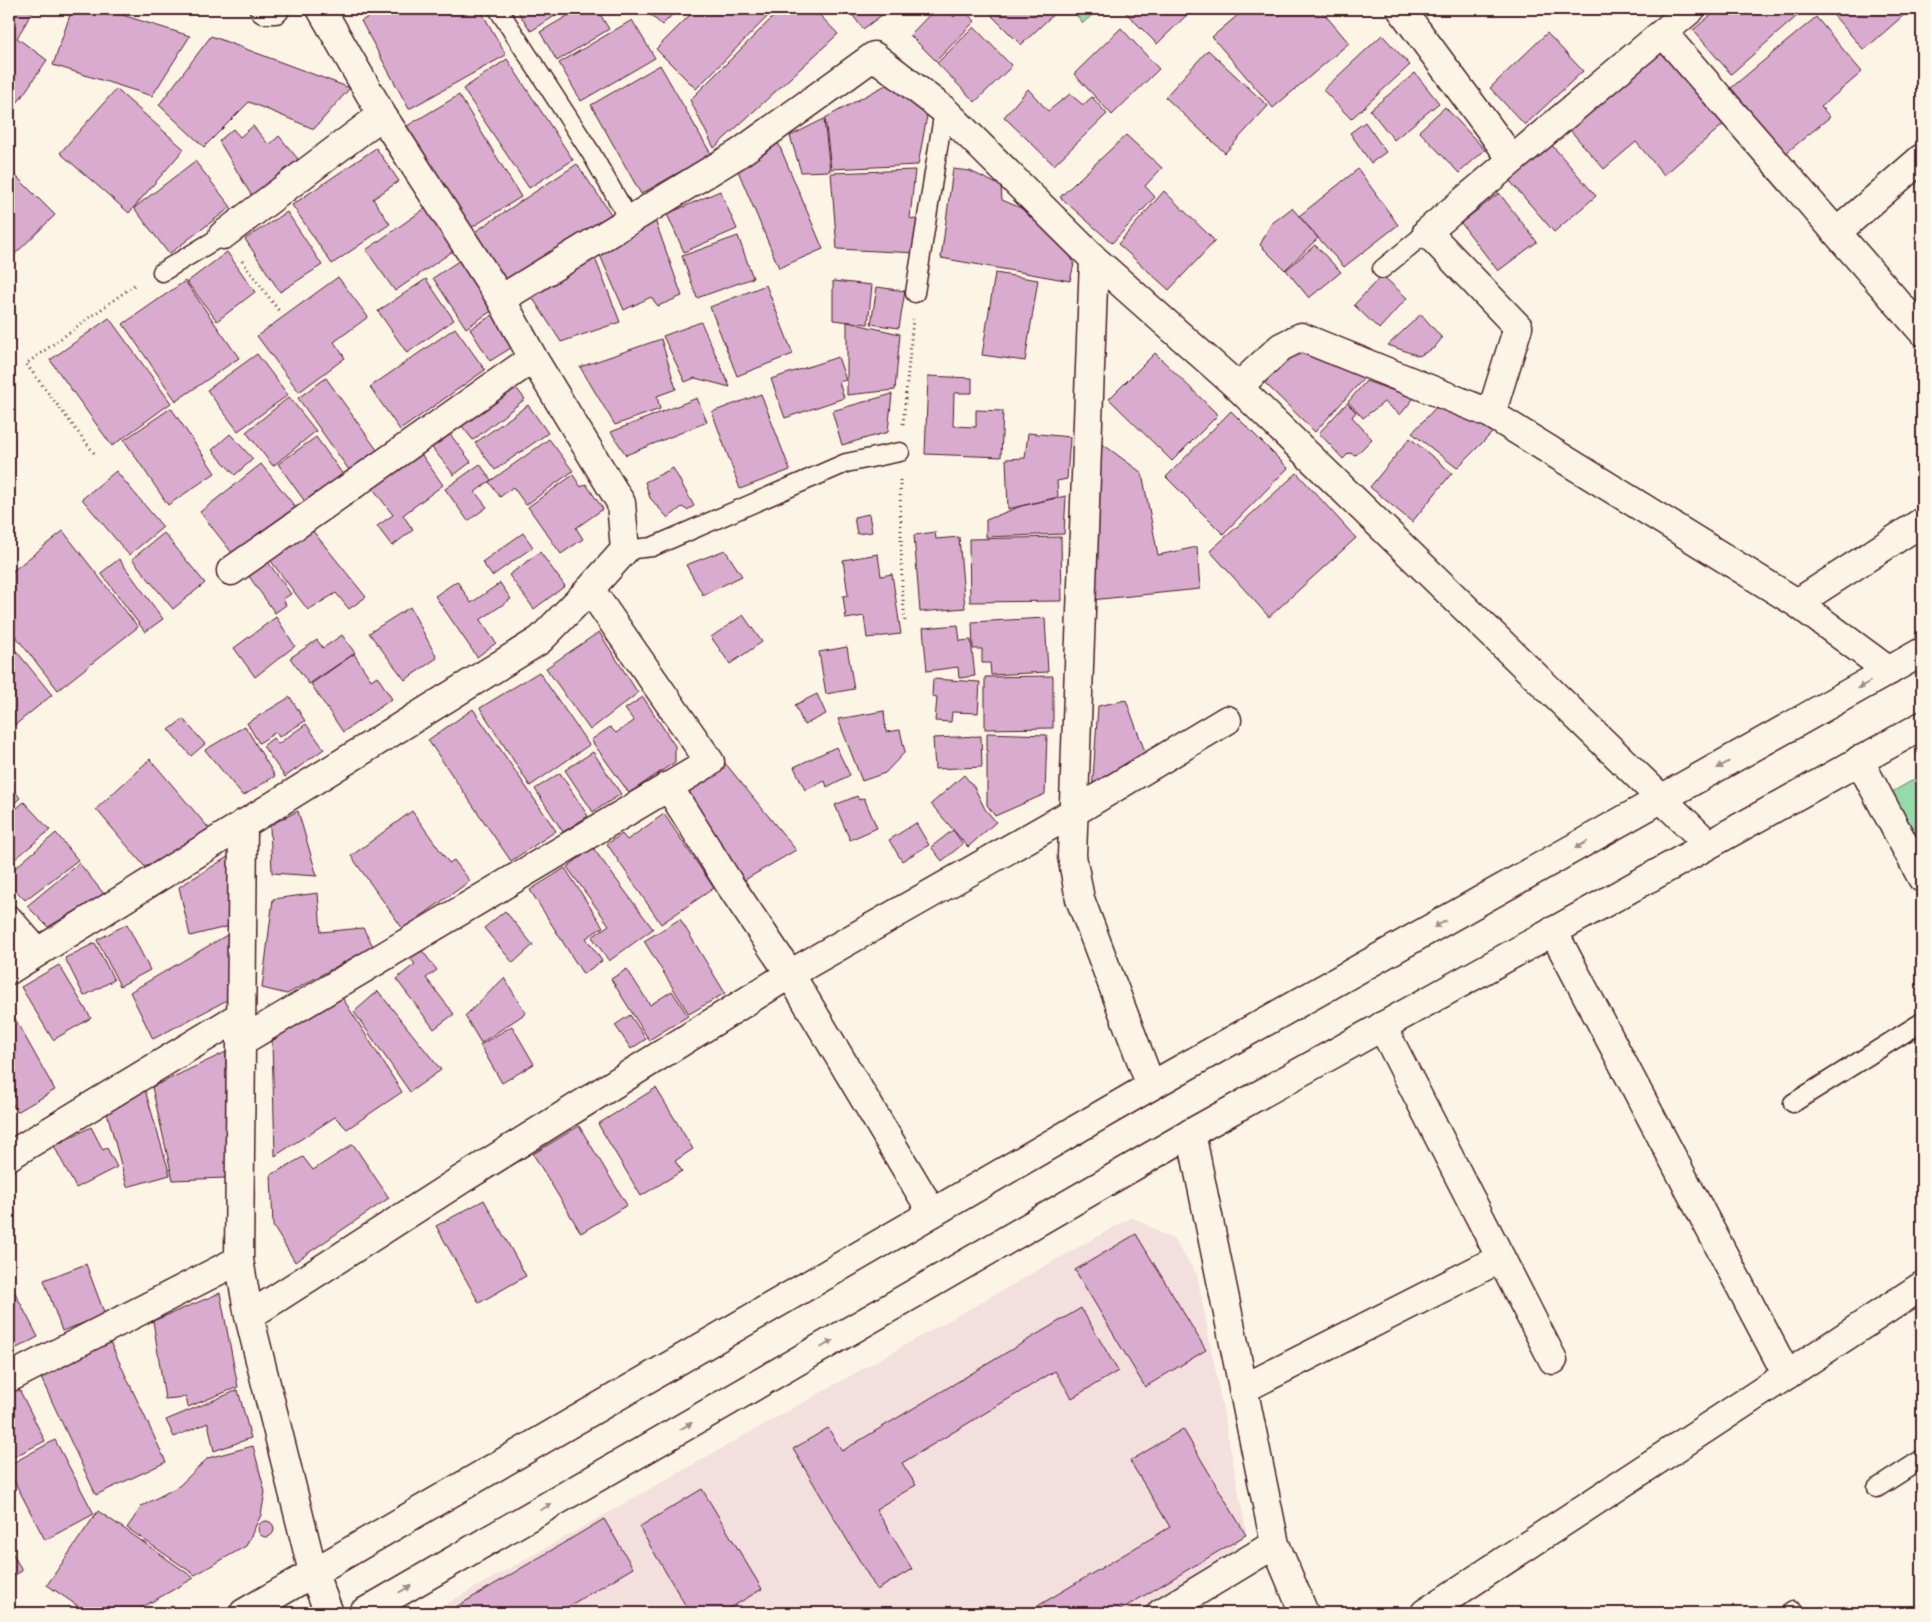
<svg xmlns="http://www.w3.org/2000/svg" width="1931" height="1622" font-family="'Comic Neue',sans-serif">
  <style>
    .built { fill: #f2dfde }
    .green { fill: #95dba9; stroke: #707d6a }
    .building { fill: #d9abce; stroke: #4a1f2b }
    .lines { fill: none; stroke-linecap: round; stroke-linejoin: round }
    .lane-casing { stroke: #4a1f2b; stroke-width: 21 }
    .street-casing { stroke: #4a1f2b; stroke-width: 31 }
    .secondary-casing { stroke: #4a1f2b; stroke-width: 31 }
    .path { stroke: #4a1f2b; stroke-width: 3; stroke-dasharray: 1 4; stroke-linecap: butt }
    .lane { stroke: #fcf5e5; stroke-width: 18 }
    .street { stroke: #fcf5e5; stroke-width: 28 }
    .secondary { stroke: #fcf5e5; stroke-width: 28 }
    .oneway { fill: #a38a88 }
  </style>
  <rect width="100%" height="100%" fill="#fcf5e5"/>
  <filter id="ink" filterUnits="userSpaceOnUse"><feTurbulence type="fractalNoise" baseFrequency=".02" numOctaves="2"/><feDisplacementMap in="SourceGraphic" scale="10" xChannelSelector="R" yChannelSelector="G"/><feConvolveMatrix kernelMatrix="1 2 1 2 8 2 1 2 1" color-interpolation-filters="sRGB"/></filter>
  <g filter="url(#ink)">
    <path class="built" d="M 1132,1217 L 1174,1240 L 1197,1275 L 1246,1530 L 1234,1550 L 1213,1568 L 1137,1613 L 430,1613 Z"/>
    <path class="green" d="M 1071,9 L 1099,9 L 1083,23 Z
      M 1922,775 L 1922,850 L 1892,792 Z"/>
    <path class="building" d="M 9,9 L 34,9 L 17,38 L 47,60 L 18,102 L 9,95 Z
      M 72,9 L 103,9 L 190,36 L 152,96 L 53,65 Z
      M 383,9 L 480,9 L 506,55 L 409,109 L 361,21 Z
      M 516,9 L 566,9 L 531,31 Z
      M 579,9 L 597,9 L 609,29 L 557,61 L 540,32 Z
      M 644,9 L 678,9 L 662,25 Z
      M 696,9 L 775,9 L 696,89 L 656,49 Z
      M 781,9 L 814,9 L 838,34 L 714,148 L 690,100 Z
      M 848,9 L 890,9 L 863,29 Z
      M 935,9 L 946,9 L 954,17 L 962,9 L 975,21 L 936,61 L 910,35 Z
      M 999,9 L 1057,9 L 1058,10 L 1021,45 L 992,16 Z
      M 1122,9 L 1191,9 L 1192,10 L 1157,44 Z
      M 1245,9 L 1273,9 L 1279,16 L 1287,9 L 1320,9 L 1349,43 L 1273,108 L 1212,37 Z
      M 1718,9 L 1805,9 L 1731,74 L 1693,30 Z
      M 1828,9 L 1900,9 L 1905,14 L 1864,50 Z
      M 1816,17 L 1862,72 L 1821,107 L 1830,117 L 1786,153 L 1731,88 Z
      M 632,20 L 655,58 L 581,101 L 559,63 Z
      M 974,27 L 1012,66 L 975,102 L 937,63 Z
      M 1121,28 L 1159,69 L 1112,115 L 1074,74 Z
      M 1547,33 L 1583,71 L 1525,125 L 1490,88 Z
      M 1382,35 L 1410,65 L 1351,119 L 1323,90 Z
      M 211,36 L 350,88 L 314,129 L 249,102 L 204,147 L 159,105 Z
      M 1667,46 L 1730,119 L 1664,175 L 1636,142 L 1604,169 L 1569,129 Z
      M 1208,50 L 1268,106 L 1225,153 L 1165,97 Z
      M 507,59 L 573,160 L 529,188 L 463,89 Z
      M 660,65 L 711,154 L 641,194 L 591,105 Z
      M 1415,73 L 1439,103 L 1394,140 L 1370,110 Z
      M 895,80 L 927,116 L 918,165 L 831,169 L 825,118 Z
      M 116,89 L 184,149 L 129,213 L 60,153 Z
      M 1028,89 L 1048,111 L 1070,94 L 1083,105 L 1092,97 L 1107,114 L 1054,165 L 1004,117 Z
      M 459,95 L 521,197 L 469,229 L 407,126 Z
      M 1445,107 L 1485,150 L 1459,173 L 1419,131 Z
      M 824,119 L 830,171 L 801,172 L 790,136 Z
      M 1365,122 L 1386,152 L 1371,163 L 1350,133 Z
      M 253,126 L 269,145 L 279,136 L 298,159 L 253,198 L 219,141 L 233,129 L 240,137 Z
      M 1126,135 L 1162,168 L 1145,186 L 1155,197 L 1112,243 L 1060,197 Z
      M 777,140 L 823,249 L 779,268 L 733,159 Z
      M 1551,144 L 1596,196 L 1554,232 L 1509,180 Z
      M 376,148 L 399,181 L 373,199 L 390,224 L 332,264 L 292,205 Z
      M 195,161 L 231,207 L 169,254 L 134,208 Z
      M 577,164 L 611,214 L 506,284 L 473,233 Z
      M 9,169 L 55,215 L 9,260 Z
      M 953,169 L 970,171 L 1001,186 L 1002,200 L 1021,208 L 1067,248 L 1074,264 L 1070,281 L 941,258 Z
      M 1358,169 L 1398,225 L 1344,267 L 1299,216 Z
      M 915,170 L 910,218 L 923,222 L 917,253 L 837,249 L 831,173 Z
      M 720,191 L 737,229 L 684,252 L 667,214 Z
      M 1164,191 L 1215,241 L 1169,290 L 1118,244 Z
      M 1499,193 L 1537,242 L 1498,271 L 1461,223 Z
      M 427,207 L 456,249 L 395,291 L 366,250 Z
      M 1292,208 L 1318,238 L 1285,270 L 1260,245 L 1271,224 Z
      M 287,212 L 322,265 L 280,292 L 245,239 Z
      M 655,220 L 682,296 L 658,306 L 651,297 L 624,310 L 599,253 Z
      M 738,236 L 753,278 L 697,298 L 682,256 Z
      M 1315,245 L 1341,272 L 1309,298 L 1286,270 Z
      M 227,252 L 255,292 L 217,321 L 187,282 Z
      M 463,258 L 496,308 L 466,328 L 433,278 Z
      M 595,258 L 620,322 L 561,342 L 532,297 L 533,287 Z
      M 995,273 L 1038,280 L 1025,361 L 982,355 Z
      M 1382,275 L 1407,298 L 1379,329 L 1354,305 Z
      M 338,277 L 368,317 L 334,342 L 345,358 L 299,392 L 257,336 Z
      M 426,279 L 454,320 L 407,353 L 378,311 Z
      M 185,281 L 239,358 L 176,401 L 123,324 Z
      M 833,281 L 872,285 L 868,324 L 833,320 Z
      M 766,285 L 793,354 L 737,376 L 710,307 Z
      M 877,287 L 905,291 L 899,328 L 871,324 Z
      M 499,311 L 519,343 L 490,361 L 470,329 Z
      M 1421,314 L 1442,338 L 1434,348 L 1419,356 L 1388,345 Z
      M 109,318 L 171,403 L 112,446 L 50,360 Z
      M 701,322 L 730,387 L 695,378 L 685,382 L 663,336 Z
      M 847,322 L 900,334 L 895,390 L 847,395 Z
      M 455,328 L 485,370 L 400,430 L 370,387 Z
      M 661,339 L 676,389 L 657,396 L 660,409 L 615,425 L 580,367 Z
      M 1295,351 L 1365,377 L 1315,432 L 1263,381 Z
      M 1155,353 L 1218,415 L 1172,461 L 1109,399 Z
      M 257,354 L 288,395 L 238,431 L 207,390 Z
      M 838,357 L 846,380 L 839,382 L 844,398 L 785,418 L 771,379 Z
      M 928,376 L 972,378 L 972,393 L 954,393 L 953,426 L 976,427 L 976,410 L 1003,411 L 1001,457 L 925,454 Z
      M 326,378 L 377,450 L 349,470 L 298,398 Z
      M 1366,381 L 1414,398 L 1400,415 L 1384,402 L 1363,418 L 1348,402 Z
      M 513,384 L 525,399 L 473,440 L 461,425 Z
      M 761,394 L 790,470 L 740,489 L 712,412 Z
      M 892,394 L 888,432 L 842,445 L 832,411 Z
      M 289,397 L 316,431 L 273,466 L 246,432 Z
      M 697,398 L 707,422 L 626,455 L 611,432 Z
      M 1347,403 L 1356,412 L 1352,417 L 1372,439 L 1356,455 L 1349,453 L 1343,459 L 1319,433 Z
      M 528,405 L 548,433 L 495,470 L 475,443 Z
      M 1438,405 L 1496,429 L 1457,468 L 1412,433 Z
      M 171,408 L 215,473 L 168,505 L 124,440 Z
      M 1231,411 L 1288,468 L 1223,534 L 1166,477 Z
      M 447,430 L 471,462 L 454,475 L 429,444 Z
      M 1028,433 L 1070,437 L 1067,479 L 1057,481 L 1058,497 L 1008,509 L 1006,459 L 1025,458 Z
      M 230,434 L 253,459 L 235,475 L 212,450 Z
      M 316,437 L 344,476 L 306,503 L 278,464 Z
      M 1410,438 L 1452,473 L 1412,522 L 1370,487 Z
      M 549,439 L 573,471 L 526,505 L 513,487 L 500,497 L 489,482 Z
      M 1097,440 L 1142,473 L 1158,555 L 1197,547 L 1200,589 L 1091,600 Z
      M 419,451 L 443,485 L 403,515 L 413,530 L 392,546 L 377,526 L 393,515 L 371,486 Z
      M 261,464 L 297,509 L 236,558 L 200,512 Z
      M 480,464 L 491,480 L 475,492 L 487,507 L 468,521 L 445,489 Z
      M 673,468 L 694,506 L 687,510 L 682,507 L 668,518 L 650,498 L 645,482 Z
      M 116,471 L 163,527 L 129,555 L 82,499 Z
      M 1297,473 L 1356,538 L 1269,617 L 1210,551 Z
      M 573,475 L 581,487 L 586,484 L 603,509 L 576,528 L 583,539 L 561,554 L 528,507 Z
      M 1066,496 L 1064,534 L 986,537 L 986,520 L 1021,506 Z
      M 869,514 L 872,532 L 857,534 L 854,517 Z
      M 308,525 L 366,597 L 349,609 L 336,593 L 308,610 L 267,556 Z
      M 63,531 L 138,627 L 58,690 L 9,628 L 9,574 Z
      M 935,532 L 936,539 L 959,537 L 965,608 L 920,612 L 914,535 Z
      M 164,533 L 205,583 L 173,609 L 132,559 Z
      M 523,533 L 533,547 L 492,576 L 482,562 Z
      M 1061,537 L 1062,601 L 970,602 L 969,539 Z
      M 725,550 L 742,576 L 703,595 L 686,565 Z
      M 540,552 L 565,586 L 534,609 L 509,575 Z
      M 878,554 L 881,576 L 892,574 L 901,634 L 867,638 L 864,616 L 846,619 L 843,596 L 848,595 L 843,560 Z
      M 265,558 L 291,594 L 283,599 L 286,605 L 275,613 L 246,572 Z
      M 119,559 L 163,619 L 145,632 L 101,573 Z
      M 457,581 L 471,603 L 500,583 L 511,599 L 480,620 L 496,643 L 477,657 L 435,596 Z
      M 410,607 L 437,658 L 405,680 L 369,633 Z
      M 743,615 L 762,642 L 730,664 L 711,637 Z
      M 276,617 L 295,646 L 255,677 L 234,648 Z
      M 1045,618 L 1048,672 L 991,675 L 990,663 L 982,663 L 982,649 L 973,649 L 972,622 Z
      M 958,625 L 960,641 L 971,640 L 975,676 L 959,678 L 958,667 L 927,671 L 923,628 Z
      M 599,632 L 638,693 L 590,730 L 546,668 Z
      M 342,635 L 355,653 L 309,684 L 290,658 L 317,640 L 323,648 Z
      M 9,642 L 52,695 L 15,725 L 9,717 Z
      M 847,647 L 854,689 L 826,694 L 819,652 Z
      M 354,654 L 371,680 L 377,676 L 392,699 L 343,732 L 311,684 Z
      M 539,672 L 589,745 L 530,786 L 480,708 Z
      M 1053,676 L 1053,728 L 985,729 L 985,677 Z
      M 933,679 L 980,682 L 978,713 L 952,712 L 951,722 L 935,721 L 937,697 L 932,696 Z
      M 817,694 L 826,714 L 804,725 L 795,705 Z
      M 290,697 L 305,721 L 279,737 L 276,732 L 259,743 L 247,723 Z
      M 643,697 L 675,746 L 675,762 L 629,793 L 591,740 L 610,727 L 616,733 L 634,721 L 625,709 Z
      M 1126,700 L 1148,760 L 1092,792 L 1098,706 Z
      M 473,709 L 556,831 L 511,861 L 428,740 Z
      M 884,711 L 886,732 L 900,730 L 905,752 L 885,773 L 862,781 L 838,719 Z
      M 183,719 L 205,744 L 191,756 L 169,730 Z
      M 306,724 L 324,749 L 285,777 L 263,746 L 273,738 L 278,744 Z
      M 245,726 L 275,776 L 243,796 L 205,750 Z
      M 987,733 L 1047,735 L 1045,794 L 995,816 L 987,805 Z
      M 981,736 L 982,767 L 935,769 L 933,738 Z
      M 836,747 L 850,775 L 827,787 L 825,781 L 805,790 L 794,767 Z
      M 593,752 L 621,794 L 593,812 L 565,770 Z
      M 150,759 L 212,832 L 145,867 L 96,809 Z
      M 725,763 L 796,850 L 743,881 L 684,789 Z
      M 560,773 L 588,816 L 563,832 L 535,789 Z
      M 964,775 L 974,787 L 985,809 L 996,822 L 968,847 L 931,804 Z
      M 9,783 L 20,798 L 9,808 Z
      M 857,796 L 859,800 L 864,798 L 877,828 L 850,840 L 835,805 Z
      M 24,802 L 50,830 L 9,864 L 9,815 Z
      M 298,811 L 317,876 L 272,873 L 270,825 Z
      M 412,811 L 449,863 L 454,860 L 470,881 L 403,929 L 351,856 Z
      M 664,814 L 714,888 L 661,924 L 607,844 L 622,834 L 627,840 Z
      M 916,823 L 929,845 L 902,861 L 889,840 Z
      M 953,830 L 963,844 L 942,861 L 931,847 Z
      M 56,833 L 78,860 L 25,900 L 9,883 L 9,873 Z
      M 593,848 L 653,929 L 609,961 L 592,937 L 609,925 L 567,867 Z
      M 234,853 L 234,925 L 190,936 L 179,887 Z
      M 79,863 L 104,894 L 48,927 L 27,906 Z
      M 565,868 L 603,927 L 586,938 L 602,961 L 583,974 L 530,890 Z
      M 318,893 L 321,932 L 363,928 L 373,946 L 287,994 L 262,988 L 273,899 Z
      M 505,911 L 533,945 L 513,963 L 484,928 Z
      M 680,919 L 725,993 L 689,1014 L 644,941 Z
      M 127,924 L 150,970 L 120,986 L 97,940 Z
      M 232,932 L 231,998 L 153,1039 L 130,992 Z
      M 95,943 L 114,980 L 84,996 L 65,958 Z
      M 420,948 L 437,970 L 426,978 L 454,1014 L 434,1029 L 396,979 L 415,964 L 409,957 Z
      M 59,965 L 91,1018 L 53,1040 L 21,987 Z
      M 627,969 L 650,1005 L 672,991 L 688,1016 L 649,1040 L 611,979 Z
      M 504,978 L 526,1013 L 481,1043 L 465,1016 Z
      M 378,991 L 441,1070 L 410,1092 L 354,1012 Z
      M 340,994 L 402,1092 L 347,1129 L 335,1117 L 275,1156 L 272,1041 Z
      M 9,1008 L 55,1090 L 17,1112 L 9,1098 Z
      M 630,1015 L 646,1039 L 631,1049 L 615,1025 Z
      M 512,1026 L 534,1064 L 502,1083 L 480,1045 Z
      M 226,1052 L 226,1178 L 173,1180 L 152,1087 Z
      M 656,1088 L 693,1149 L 675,1161 L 682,1171 L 641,1196 L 598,1124 Z
      M 145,1090 L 170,1175 L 127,1187 L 105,1105 Z
      M 579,1126 L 627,1205 L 581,1233 L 533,1154 Z
      M 91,1127 L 103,1150 L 107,1148 L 117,1167 L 76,1188 L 54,1146 Z
      M 353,1144 L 389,1198 L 295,1262 L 273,1226 L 271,1175 L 303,1157 L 313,1170 Z
      M 484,1200 L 526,1276 L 479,1303 L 436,1226 Z
      M 1136,1234 L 1206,1350 L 1145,1387 L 1075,1270 Z
      M 86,1264 L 105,1315 L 62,1331 L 44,1280 Z
      M 11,1285 L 38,1337 L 9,1352 L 9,1287 Z
      M 220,1293 L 238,1387 L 188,1407 L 186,1397 L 165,1399 L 153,1321 Z
      M 1081,1308 L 1118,1371 L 1072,1398 L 1055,1371 L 902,1463 L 916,1485 L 876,1509 L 912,1569 L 877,1590 L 793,1449 L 828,1428 L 842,1451 Z
      M 110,1342 L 166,1462 L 96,1495 L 40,1376 Z
      M 17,1385 L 45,1441 L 9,1459 L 9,1389 Z
      M 238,1390 L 251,1438 L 214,1451 L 208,1423 L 174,1437 L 166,1420 Z
      M 1183,1429 L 1246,1535 L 1115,1613 L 1026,1613 L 1170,1527 L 1130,1461 Z
      M 55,1440 L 94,1514 L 45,1540 L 9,1471 L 9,1465 Z
      M 253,1446 L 265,1492 L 261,1515 L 246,1546 L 195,1575 L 127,1528 L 142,1506 L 179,1486 L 208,1458 Z
      M 702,1489 L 762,1589 L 722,1613 L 690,1613 L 639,1527 Z
      M 98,1511 L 126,1530 L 194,1578 L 132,1613 L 88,1613 L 47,1585 Z
      M 604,1519 L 633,1568 L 557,1613 L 446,1613 Z
      M258 1529a8 8 0 1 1 16 0a8 8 0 1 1-16 0Z
      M 9,1546 L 22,1571 L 9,1578 Z"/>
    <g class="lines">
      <g class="lane-casing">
        <path id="lane" d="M 498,9 L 591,153 L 630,221
          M 1382,269 L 1427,232
          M 162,272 L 223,235
          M 915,293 L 944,110
          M 625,550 L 652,547 L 846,463 L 900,452
          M 1793,1103 L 1922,1022
          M 1877,1488 L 1922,1459
          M 1790,1613 L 1793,1611"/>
      </g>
      <g class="street-casing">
        <path id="street" d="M 264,9 L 275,9
          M 1401,9 L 1512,159
          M 1663,33 L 1922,331
          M 1837,232 L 1922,158
          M 223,235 L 382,115
          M 1094,259 L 1072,856 L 1080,899 L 1151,1086
          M 501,299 L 738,154 L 874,56 L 944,110 L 1094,259 L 1238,387 L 1708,844
          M 1238,387 L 1281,347 L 1301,337 L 1491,414 L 1797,603 L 1889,671
          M 1491,414 L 1518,327 L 1427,232 L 1691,9
          M 231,571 L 533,358
          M 1797,603 L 1922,522
          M 1859,760 L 1922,878
          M 668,786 L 730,885 L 790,974 L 932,1212
          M 243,824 L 239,1260 L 249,1316 L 313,1572
          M 9,920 L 37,952
          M 1553,931 L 1787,1375
          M 9,970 L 540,640 L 590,589 L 625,550 L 621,503 L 533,358 L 501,299 L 382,115 L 321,9
          M 1382,1026 L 1553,1360
          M 242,1041 L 710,762 L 590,589
          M 1191,1133 L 1275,1544 L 1304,1613
          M 9,1156 L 240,1016
          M 249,1316 L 459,1181 L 790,974 L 1074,812 L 1227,720
          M 9,1378 L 239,1260
          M 1243,1389 L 1501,1258
          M 1161,1613 L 1275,1544
          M 1425,1613 L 1922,1286"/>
      </g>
      <g class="secondary-casing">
        <path id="secondary" d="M 313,1572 L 329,1613
          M 244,1613 L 1151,1086 L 1922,652
          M 363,1613 L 1191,1133 L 1922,726"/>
      </g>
      <path class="path" d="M 242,261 L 279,311
        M 903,424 L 913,319
        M 94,453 L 26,364 L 137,283
        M 900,480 L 902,587 L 905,622"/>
      <use href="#lane" class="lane"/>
      <use href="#street" class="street"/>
      <use href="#secondary" class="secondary"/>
    </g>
    <defs><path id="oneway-solid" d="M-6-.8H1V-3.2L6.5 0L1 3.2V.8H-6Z" transform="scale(1.25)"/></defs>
    <g class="oneway">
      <use href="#oneway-solid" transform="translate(1864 685) rotate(150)"/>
      <use href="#oneway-solid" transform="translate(1723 765) rotate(150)"/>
      <use href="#oneway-solid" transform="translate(1581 845) rotate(151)"/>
      <use href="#oneway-solid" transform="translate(1440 924) rotate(151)"/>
      <use href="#oneway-solid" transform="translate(827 1344) rotate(-30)"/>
      <use href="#oneway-solid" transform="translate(686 1426) rotate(-30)"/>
      <use href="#oneway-solid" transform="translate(546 1507) rotate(-30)"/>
      <use href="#oneway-solid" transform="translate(405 1589) rotate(-30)"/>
    </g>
  </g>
  <rect width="1931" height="1622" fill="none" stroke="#fcf5e5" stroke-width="30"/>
  <rect x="15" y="15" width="1901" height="1592" fill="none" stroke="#4a1f2b" stroke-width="2" filter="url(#ink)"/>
</svg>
